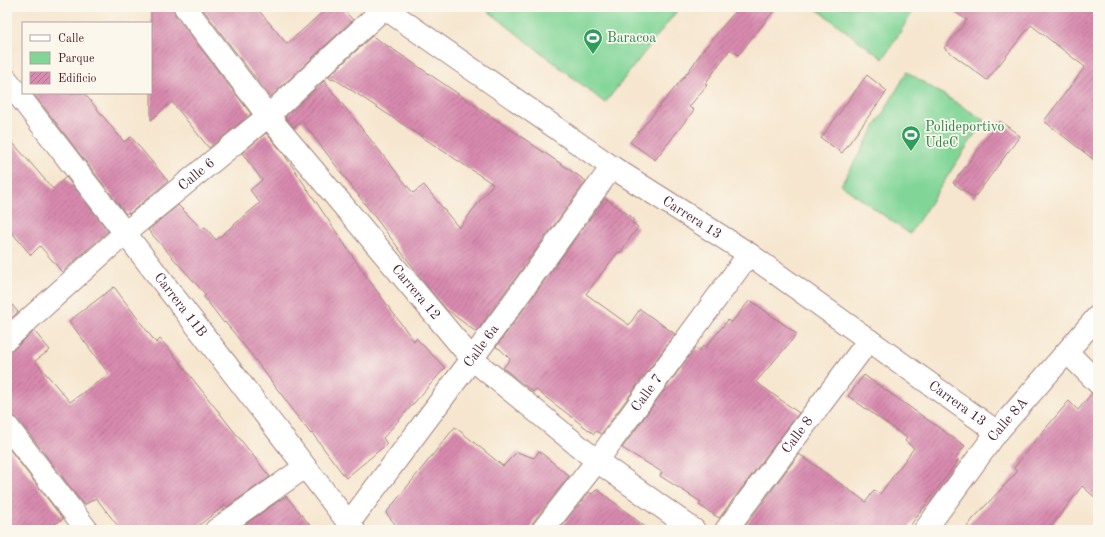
<svg xmlns="http://www.w3.org/2000/svg" width="1105" height="537" font-family="'Old Standard TT',serif">
  <style>
    .park { fill: #80d597; stroke: #657a61 }
    .building { fill: url(#building-hatch) }
    .lines { fill: none; stroke-linecap: round; stroke-linejoin: round }
    .street-casing { stroke: #a0827d; stroke-width: 24 }
    .street { stroke: #fff; stroke-width: 22 }
    .labels { text-anchor: middle; dominant-baseline: central; stroke-width: 3.5; stroke-linejoin: round; paint-order: stroke }
    .leisure-label { font-size: 14px; fill: #27864d; stroke: #fbf7ec; text-anchor: start }
    .street-label { font-size: 14px; fill: #4a1f2b; stroke: #fbf7ec }
  </style>
  <defs>
    <pattern id="building-hatch" width="6" height="6" patternUnits="userSpaceOnUse"><rect width="6" height="6" fill="#d88aaf"/><path d="M-1 1l2-2M0 6l6-6M5 7l2-2" fill="none" stroke="#b1708f"/></pattern>
  </defs>
  <rect width="100%" height="100%" fill="#fbf7ec"/>
  <filter id="ink" filterUnits="userSpaceOnUse"><feTurbulence type="fractalNoise" baseFrequency=".025" numOctaves="2"/><feDisplacementMap in="SourceGraphic" scale="8" xChannelSelector="R" yChannelSelector="G"/><feConvolveMatrix kernelMatrix="1 2 1 2 8 2 1 2 1" color-interpolation-filters="sRGB"/></filter>
  <filter id="wash" filterUnits="userSpaceOnUse"><feTurbulence type="fractalNoise" baseFrequency=".012" numOctaves="4" result="noise"/><feDisplacementMap in="SourceGraphic" scale="16" xChannelSelector="R" yChannelSelector="G"/><feGaussianBlur stdDeviation="0.9" result="paint"/><feColorMatrix in="noise" values="0 0 0 0 0 0 0 0 0 0 0 0 0 0 0 0 0 1.4 0 .05"/><feComposite in="paint" operator="in"/></filter>
  <g filter="url(#wash)">
    <rect width="100%" height="100%" fill="#f6e6cf"/>
    <path class="park" d="M 483,7 L 680,7 L 605,103 Z
      M 814,7 L 916,7 L 883,59 Z
      M 907,72 L 984,120 L 910,234 L 841,185 Z"/>
    <g id="blocks">
      <path class="building" d="M 151,7 L 173,7 L 175,15 L 251,114 L 209,148 L 172,102 L 151,120 Z
        M 201,7 L 256,7 L 287,44 L 328,7 L 341,7 L 353,20 L 270,97 Z
        M 739,7 L 777,7 L 738,55 L 730,49 L 705,84 L 707,85 L 689,107 L 694,110 L 655,160 L 630,142 L 688,72 L 704,49 Z
        M 947,7 L 1098,7 L 1098,163 L 1044,121 L 1085,67 L 1031,25 L 987,80 L 944,48 L 967,20 Z
        M 372,36 L 394,50 L 586,181 L 476,332 L 447,310 L 431,291 L 302,121 L 294,127 L 285,117 L 324,81 L 413,193 L 424,185 L 459,228 L 493,184 L 333,78 L 332,80 L 328,77 Z
        M 867,75 L 887,91 L 842,153 L 821,138 Z
        M 33,93 L 84,93 L 124,142 L 131,137 L 168,181 L 129,214 L 128,212 L 126,214 Z
        M 1000,121 L 1020,136 L 974,198 L 953,183 Z
        M 266,133 L 283,153 L 368,279 L 414,341 L 416,338 L 445,368 L 383,438 L 387,444 L 346,478 L 312,433 L 311,434 L 289,406 L 290,406 L 247,349 L 225,322 L 224,323 L 204,297 L 206,295 L 148,230 L 178,205 L 202,229 L 205,227 L 216,240 L 260,203 L 250,190 L 262,180 L 242,153 Z
        M 7,136 L 53,189 L 66,177 L 108,231 L 62,272 L 40,246 L 31,255 L 7,227 Z
        M 605,198 L 634,219 L 632,223 L 638,227 L 620,253 L 618,252 L 586,294 L 629,325 L 640,309 L 675,334 L 601,434 L 596,431 L 594,434 L 535,389 L 533,392 L 503,368 L 510,359 L 500,349 L 496,347 Z
        M 114,287 L 156,343 L 160,339 L 169,349 L 270,477 L 227,507 L 225,505 L 193,530 L 121,530 L 96,498 L 84,505 L 17,418 L 12,415 L 7,414 L 7,351 L 15,348 L 34,331 L 50,350 L 35,361 L 70,402 L 109,374 L 69,321 Z
        M 7,299 L 18,312 L 7,322 Z
        M 750,300 L 797,334 L 756,382 L 799,413 L 719,518 L 699,505 L 701,502 L 660,476 L 662,472 L 622,448 L 695,348 L 699,351 L 703,346 L 705,348 L 728,320 L 731,323 Z
        M 864,375 L 965,446 L 956,458 L 958,460 L 907,530 L 742,530 L 799,454 L 866,502 L 874,490 L 880,494 L 914,448 L 905,441 L 907,438 L 848,396 Z
        M 1092,393 L 1098,395 L 1098,500 L 1082,486 L 1049,530 L 965,530 L 973,519 L 1017,472 L 1014,468 L 1033,443 L 1069,401 L 1078,410 Z
        M 455,427 L 503,466 L 517,452 L 534,458 L 539,451 L 569,476 L 533,522 L 531,530 L 400,530 L 386,513 Z
        M 7,446 L 63,519 L 45,530 L 7,530 Z
        M 597,489 L 649,530 L 559,530 L 589,492 L 592,494 Z
        M 286,496 L 314,530 L 246,530 L 243,526 Z"/>
    </g>
  </g>
  <g filter="url(#ink)">
    <use href="#blocks" fill-opacity="0" stroke="#a0827d" stroke-width="1"/>
    <g class="lines">
      <g class="street-casing">
        <g id="street">
          <path id="s1" d="M 185,7 L 268,116 L 472,359 L 597,461 L 694,530"/>
          <path id="s2" d="M 383,7 L 612,167 L 749,254 L 997,432"/>
          <path id="s3" d="M 7,80 L 354,530"/>
          <path id="s4" d="M 7,339 L 125,233 L 268,116 L 384,8"/>
          <path d="M 1067,352 L 1098,383"/>
          <path d="M 7,426 L 87,530"/>
          <path id="s5" d="M 349,523 L 472,359 L 612,167"/>
          <path d="M 216,530 L 305,467"/>
          <path id="s6" d="M 543,530 L 597,461 L 749,254"/>
          <path id="s7" d="M 726,530 L 869,340"/>
          <path id="s8" d="M 925,530 L 997,432 L 1098,316"/>
        </g>
      </g>
      <use href="#street" class="street"/>
    </g>
  </g>
  <defs>
    <g id="stadium-pin" transform="scale(1)"><path d="M0 17L-7.5 6A9.5 9.5 0 1 1 7.5 6Z" fill="#2e9e5b" stroke="#fbf7ec"/><path d="M0-5a6.5 5 0 1 0 0 10a6.5 5 0 1 0 0-10ZM-3.5-1.8h7v3.6h-7Z" fill="#fff"/></g>
  </defs>
  <g fill-rule="evenodd">
    <use href="#stadium-pin" x="593" y="38"/>
    <use href="#stadium-pin" x="911" y="135"/>
  </g>
  <g class="labels">
    <g class="leisure-label">
      <text x="607" y="38">Baracoa</text>
      <text x="925" y="127">Polideportivo<tspan x="925" dy="16">UdeC</tspan></text>
    </g>
    <g class="street-label">
      <text stroke="none"><textPath href="#s4" startOffset="251">Calle 6</textPath></text>
      <text stroke="none"><textPath href="#s2" startOffset="374">Carrera 13</textPath></text>
      <text stroke="none"><textPath href="#s1" startOffset="367">Carrera 12</textPath></text>
      <text stroke="none"><textPath href="#s3" startOffset="284">Carrera 11B</textPath></text>
      <text stroke="none"><textPath href="#s5" startOffset="221">Calle 6a</textPath></text>
      <text stroke="none"><textPath href="#s6" startOffset="172">Calle 7</textPath></text>
      <text stroke="none"><textPath href="#s2" startOffset="698">Carrera 13</textPath></text>
      <text stroke="none"><textPath href="#s8" startOffset="138">Calle 8A</textPath></text>
      <text stroke="none"><textPath href="#s7" startOffset="119">Calle 8</textPath></text>
    </g>
  </g>
  <rect width="1105" height="537" fill="none" stroke="#fbf7ec" stroke-width="24"/>
  <rect x="22" y="22" width="130" height="72" fill="#fbf7ec" stroke="#b4a19f"/>
  <rect x="30" y="35" width="20" height="6" fill="#ffffff" stroke="#b4a19f"/>
  <text x="58" y="42" font-size="12" fill="#4a1f2b">Calle</text>
  <rect x="30" y="52" width="20" height="12" fill="#80d597" stroke="#b4a19f"/>
  <text x="58" y="62" font-size="12" fill="#4a1f2b">Parque</text>
  <rect x="30" y="72" width="20" height="12" fill="url(#building-hatch)" stroke="#b4a19f"/>
  <text x="58" y="82" font-size="12" fill="#4a1f2b">Edificio</text>
</svg>
